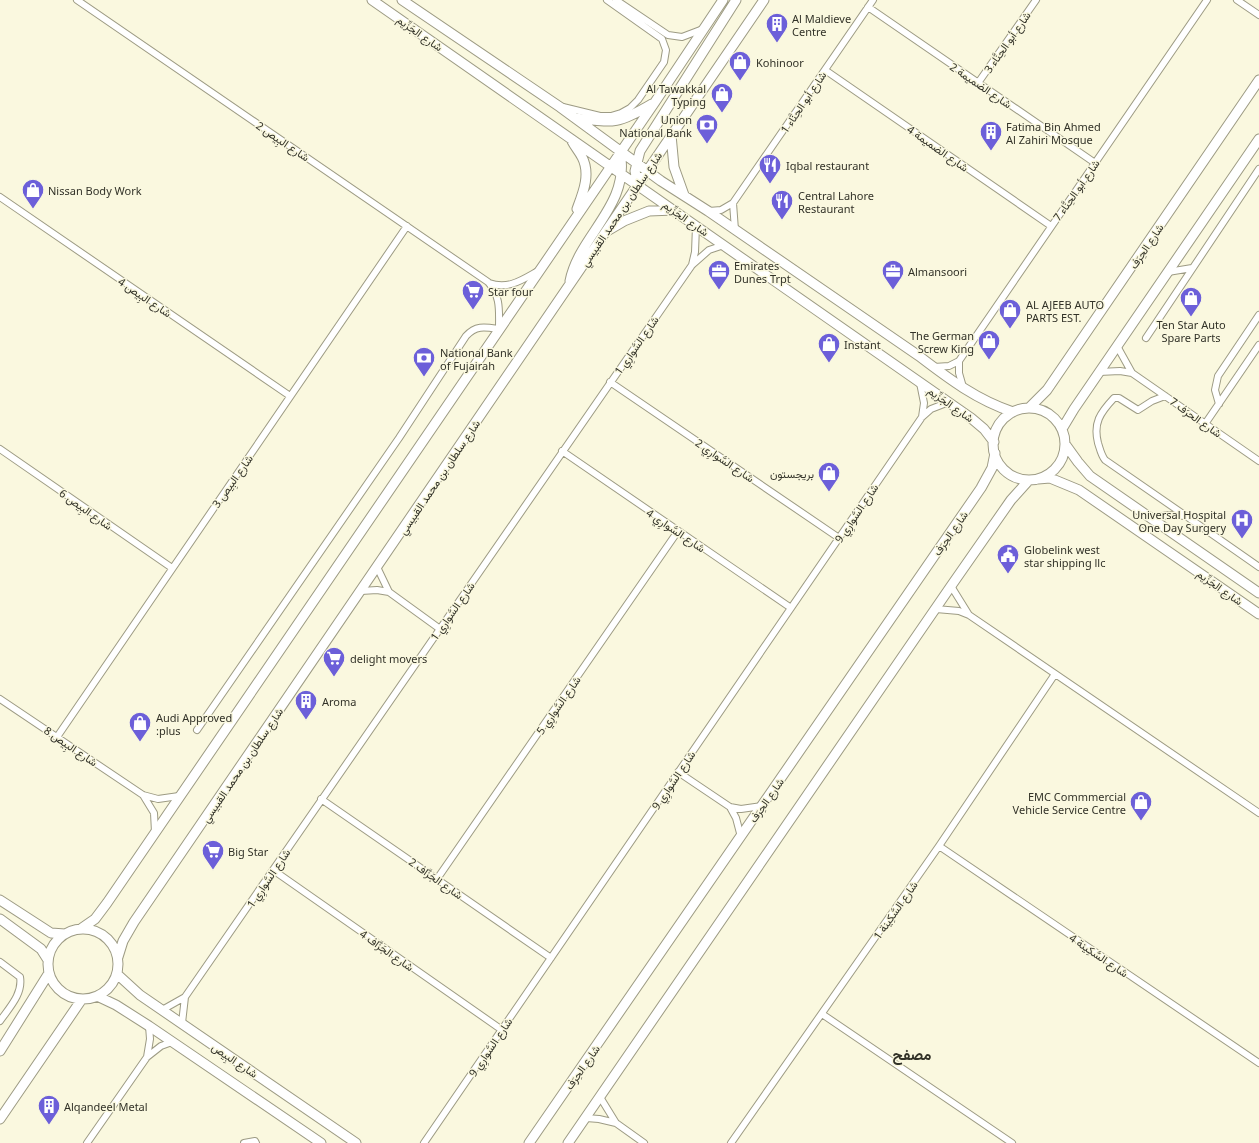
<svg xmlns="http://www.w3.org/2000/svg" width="1259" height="1143" font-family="'Noto Sans',Vazirmatn,sans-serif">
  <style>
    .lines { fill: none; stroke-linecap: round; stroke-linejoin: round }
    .street-casing { stroke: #9d9b84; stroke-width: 8 }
    .secondary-casing { stroke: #9d9b84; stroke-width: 11 }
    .street { stroke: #fff; stroke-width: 6 }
    .secondary { stroke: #fff; stroke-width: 9 }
    .labels { text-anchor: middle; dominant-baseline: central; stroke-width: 3; stroke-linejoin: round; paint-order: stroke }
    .poi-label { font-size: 11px; fill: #323228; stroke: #faf8df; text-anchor: start }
    .street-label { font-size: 11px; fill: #323228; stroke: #faf8df }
    .district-label { font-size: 15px; font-weight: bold; fill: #323228; stroke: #faf8df }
  </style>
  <rect width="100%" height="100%" fill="#faf8df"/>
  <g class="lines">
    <g class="street-casing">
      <path id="street" d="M 77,0 L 488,282 C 501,296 499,311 499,329 C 485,327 476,325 466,336 L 399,438 L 197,730
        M 616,0 L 668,35 L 682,37 L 703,29
        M 1237,0 L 1259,15
        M 868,7 L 1095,163
        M 825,70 L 1051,226
        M 978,83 L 1036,0
        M 563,107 L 600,116 L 611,116 L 621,113 L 630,108 L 638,100 L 664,62 L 666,50 L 662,39 L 607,0
        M 0,197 L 290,396
        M 733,203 L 735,230
        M 709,211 L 721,210 L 733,203 L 873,0
        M 692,265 L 695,252 L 696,226
        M 1168,272 L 1192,268
        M 489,283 C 508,290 522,280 538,271
        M 1146,338 L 1259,169
        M 1117,346 L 1132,373 L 1259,461
        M 959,361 L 959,373 L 963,387
        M 934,367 L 949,366 L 959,361 L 1207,0
        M 1099,372 L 1120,371 L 1132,373
        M 610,382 L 839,538
        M 920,383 L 924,403 L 922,417
        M 1165,396 L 1152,401 L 1138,410 L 1119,398 L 1114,398 C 1100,413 1093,423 1098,443 C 1100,449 1101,455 1105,460 L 1186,516
        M 1219,404 L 1215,390 L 1218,376 L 1259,315
        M 1205,424 L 1259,345
        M 0,449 L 172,568
        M 562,451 L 791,608
        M 1151,519 L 1167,515 L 1186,516 L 1259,567
        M 377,567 L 389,592 L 440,629
        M 951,586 L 969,615
        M 361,591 L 377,590 L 389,592
        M 936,609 L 959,611 L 969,615 L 1259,813
        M 0,699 L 143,795 L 158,799 L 179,796
        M 57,737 L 407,226
        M 678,772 L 730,807 L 741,809 L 762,806
        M 143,795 L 154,813 L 155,832
        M 321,799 L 551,958
        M 730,807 L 736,818 L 741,837
        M 939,846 L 1259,1063
        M 273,870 L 502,1030
        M 437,879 L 678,531
        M 0,962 L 20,977 C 23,994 9,1008 0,1021
        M 162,1010 L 185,997 L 692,265 L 709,250 L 724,245
        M 822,1014 L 1012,1143
        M 182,1023 L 185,997
        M 147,1057 L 150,1039 L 149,1026
        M 600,1097 L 616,1123 L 644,1143
        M 586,1118 L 599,1119 L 616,1123
        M 87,1143 L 147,1057 L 161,1046 L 172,1042
        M 244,1143 L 255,1141 L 256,1143
        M 424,1143 L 922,417 L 931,409 L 949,402
        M 731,1143 L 939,846 L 1055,674"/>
    </g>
    <g class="secondary-casing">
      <path id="secondary" d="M 372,0 L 971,418 L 984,429 L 994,442
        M 402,0 L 560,107 L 661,181 L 708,211 L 919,356 C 949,379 977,400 1013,412
        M 576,118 C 615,123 618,124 652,104
        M 671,135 L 674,167 L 684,195
        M 572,141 C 575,147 579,151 582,157 C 591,174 583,193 577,209
        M 638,185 L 635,171 L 640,151 L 736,0
        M 607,231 L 624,221 L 649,211 L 674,210
        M 570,281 C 579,235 631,205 620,152
        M 1029,408 L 1047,390 L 1259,80
        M993 444a36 36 0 1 1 72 0a36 36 0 1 1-72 0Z
        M 1062,429 L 1074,409 L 1259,139
        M 1065,444 L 1078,462 L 1090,476 L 1259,593
        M 1038,479 L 1050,478 L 1079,490 L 1259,614
        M 0,900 L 51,933 L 65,934
        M 0,919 L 41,949 L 48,960
        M 82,928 L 95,919 L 107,903 L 655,102 L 723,0
        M48 964a35 35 0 1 1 70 0a35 35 0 1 1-70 0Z
        M 118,957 L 123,941 L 134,922 L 764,0
        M 117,974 L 140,995 L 356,1143
        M 97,996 L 116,1005 L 149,1026 L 321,1143
        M 0,1051 L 49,973
        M 0,1119 L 82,999
        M 529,1143 L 981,488 L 992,468 L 995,453
        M 568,1143 L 951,586 L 1011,500 L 1029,480"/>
    </g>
    <use href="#street" class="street"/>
    <use href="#secondary" class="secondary"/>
  </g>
  <defs>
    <g id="building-pin" transform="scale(1.15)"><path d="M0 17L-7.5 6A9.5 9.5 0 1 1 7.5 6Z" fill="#6c5fd9" stroke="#faf8df"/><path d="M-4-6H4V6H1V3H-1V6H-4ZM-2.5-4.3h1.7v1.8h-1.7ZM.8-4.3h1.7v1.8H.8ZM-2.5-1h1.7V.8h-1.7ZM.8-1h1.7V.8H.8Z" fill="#fff"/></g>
    <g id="shop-pin" transform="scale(1.15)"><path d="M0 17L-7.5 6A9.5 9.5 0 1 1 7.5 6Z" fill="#6c5fd9" stroke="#faf8df"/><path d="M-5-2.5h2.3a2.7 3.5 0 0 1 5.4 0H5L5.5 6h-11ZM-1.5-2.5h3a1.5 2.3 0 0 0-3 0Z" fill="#fff"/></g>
    <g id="bank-pin" transform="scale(1.15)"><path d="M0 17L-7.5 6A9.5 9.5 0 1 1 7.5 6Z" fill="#6c5fd9" stroke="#faf8df"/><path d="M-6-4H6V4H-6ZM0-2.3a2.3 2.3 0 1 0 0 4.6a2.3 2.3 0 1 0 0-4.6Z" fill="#fff"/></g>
    <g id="restaurant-pin" transform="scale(1.15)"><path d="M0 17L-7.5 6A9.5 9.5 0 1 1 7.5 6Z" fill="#6c5fd9" stroke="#faf8df"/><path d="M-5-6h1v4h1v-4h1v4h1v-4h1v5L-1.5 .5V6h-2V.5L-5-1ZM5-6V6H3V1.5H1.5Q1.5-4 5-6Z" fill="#fff"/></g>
    <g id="office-pin" transform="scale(1.15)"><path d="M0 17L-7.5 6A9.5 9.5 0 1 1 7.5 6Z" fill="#6c5fd9" stroke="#faf8df"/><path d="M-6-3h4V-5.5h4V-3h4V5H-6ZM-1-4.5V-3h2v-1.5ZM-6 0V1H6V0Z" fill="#fff"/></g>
    <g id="supermarket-pin" transform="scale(1.15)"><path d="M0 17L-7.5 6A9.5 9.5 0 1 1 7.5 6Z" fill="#6c5fd9" stroke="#faf8df"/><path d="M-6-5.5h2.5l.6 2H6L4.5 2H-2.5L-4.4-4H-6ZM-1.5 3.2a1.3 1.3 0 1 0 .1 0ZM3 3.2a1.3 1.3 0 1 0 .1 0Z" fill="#fff"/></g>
    <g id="hospital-pin" transform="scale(1.15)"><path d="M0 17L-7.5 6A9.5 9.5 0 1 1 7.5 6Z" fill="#6c5fd9" stroke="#faf8df"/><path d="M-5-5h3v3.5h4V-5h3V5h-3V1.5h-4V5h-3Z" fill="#fff"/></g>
    <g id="civic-pin" transform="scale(1.15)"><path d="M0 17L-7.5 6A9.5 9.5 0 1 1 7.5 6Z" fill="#6c5fd9" stroke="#faf8df"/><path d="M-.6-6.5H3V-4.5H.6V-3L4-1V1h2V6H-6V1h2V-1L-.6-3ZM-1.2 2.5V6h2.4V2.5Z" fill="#fff"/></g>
  </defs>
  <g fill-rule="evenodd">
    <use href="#building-pin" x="777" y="24"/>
    <use href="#shop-pin" x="740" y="62"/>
    <use href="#shop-pin" x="722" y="94"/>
    <use href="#bank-pin" x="707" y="125"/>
    <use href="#building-pin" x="991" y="132"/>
    <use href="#restaurant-pin" x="770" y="165"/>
    <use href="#shop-pin" x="33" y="190"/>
    <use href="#restaurant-pin" x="782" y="201"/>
    <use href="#office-pin" x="719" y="271"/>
    <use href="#office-pin" x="893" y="271"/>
    <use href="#supermarket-pin" x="473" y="291"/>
    <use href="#shop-pin" x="1191" y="298"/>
    <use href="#shop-pin" x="1010" y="310"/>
    <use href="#shop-pin" x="989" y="341"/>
    <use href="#shop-pin" x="829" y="344"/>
    <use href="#bank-pin" x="424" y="358"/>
    <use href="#shop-pin" x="829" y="473"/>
    <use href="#hospital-pin" x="1242" y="520"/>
    <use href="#civic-pin" x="1008" y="555"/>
    <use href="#supermarket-pin" x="334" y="658"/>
    <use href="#building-pin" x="306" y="701"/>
    <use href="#shop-pin" x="140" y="723"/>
    <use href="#shop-pin" x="1141" y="802"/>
    <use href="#supermarket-pin" x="213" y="851"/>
    <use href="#building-pin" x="49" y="1106"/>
  </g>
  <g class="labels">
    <g class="poi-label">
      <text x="792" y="18">Al Maldieve<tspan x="792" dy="13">Centre</tspan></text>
      <text x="756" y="62">Kohinoor</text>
      <text x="706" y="88" text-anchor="end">Al Tawakkal<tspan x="706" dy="13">Typing</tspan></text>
      <text x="692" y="119" text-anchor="end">Union<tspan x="692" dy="13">National Bank</tspan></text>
      <text x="1006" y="126">Fatima Bin Ahmed<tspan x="1006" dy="13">Al Zahiri Mosque</tspan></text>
      <text x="786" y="165">Iqbal restaurant</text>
      <text x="48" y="190">Nissan Body Work</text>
      <text x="798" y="195">Central Lahore<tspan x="798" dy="13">Restaurant</tspan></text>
      <text x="734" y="265">Emirates<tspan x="734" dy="13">Dunes Trpt</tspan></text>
      <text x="908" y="271">Almansoori</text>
      <text x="488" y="291">Star four</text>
      <text x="1026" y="304">AL AJEEB AUTO<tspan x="1026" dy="13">PARTS EST.</tspan></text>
      <text x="1191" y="324" text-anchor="middle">Ten Star Auto<tspan x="1191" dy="13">Spare Parts</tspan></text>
      <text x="974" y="335" text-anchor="end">The German<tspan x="974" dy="13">Screw King</tspan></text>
      <text x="844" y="344">Instant</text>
      <text x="440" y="352">National Bank<tspan x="440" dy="13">of Fujairah</tspan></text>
      <text x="814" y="473" text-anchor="end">بريجستون</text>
      <text x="1226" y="514" text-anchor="end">Universal Hospital<tspan x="1226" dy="13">One Day Surgery</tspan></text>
      <text x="1024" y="549">Globelink west<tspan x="1024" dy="13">star shipping llc</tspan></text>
      <text x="350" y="658">delight movers</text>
      <text x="322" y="701">Aroma</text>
      <text x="156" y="717">Audi Approved<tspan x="156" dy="13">:plus</tspan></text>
      <text x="1126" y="796" text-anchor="end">EMC Commmercial<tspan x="1126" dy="13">Vehicle Service Centre</tspan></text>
      <text x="228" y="851">Big Star</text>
      <text x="64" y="1106">Alqandeel Metal</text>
    </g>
    <g class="street-label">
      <text transform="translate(420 33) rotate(35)">شارع الجَزِّيم</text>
      <text transform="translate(1007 42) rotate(-55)">شارع أبو الحِنَّاء 3</text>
      <text transform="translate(981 85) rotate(34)">شارع الضميمة 2</text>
      <text transform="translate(803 102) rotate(-56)">شارع أبو الحِنَّاء 1</text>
      <text transform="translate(283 141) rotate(34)">شارع البِيص 2</text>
      <text transform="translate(938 148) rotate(35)">شارع الضميمة 4</text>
      <text transform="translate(1076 190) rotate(-55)">شارع أبو الحِنَّاء 7</text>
      <text transform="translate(621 209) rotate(-56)">شارع سلطان بن محمد القبيسي</text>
      <text transform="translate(686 218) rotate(35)">شارع الجَزِّيم</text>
      <text transform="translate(1146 246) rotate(-56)">شارع الحِرَف</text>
      <text transform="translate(145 297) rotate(34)">شارع البِيص 4</text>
      <text transform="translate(636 345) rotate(-55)">شارع السَّوارِي 1</text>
      <text transform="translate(951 404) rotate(35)">شارع الجَزِّيم</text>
      <text transform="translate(1196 417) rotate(35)">شارع الحرَف 7</text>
      <text transform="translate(725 460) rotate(34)">شارع السَّوارِي 2</text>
      <text transform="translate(439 477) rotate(-56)">شارع سلطان بن محمد القبيسي</text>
      <text transform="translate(232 481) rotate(-55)">شارع البِيص 3</text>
      <text transform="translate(86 509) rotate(35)">شارع البِيص 6</text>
      <text transform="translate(856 513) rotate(-56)">شارع السَّوارِي 9</text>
      <text transform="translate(676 530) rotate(34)">شارع السَّوارِي 4</text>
      <text transform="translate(950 533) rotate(-55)">شارع الحِرَف</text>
      <text transform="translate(1220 587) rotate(35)">شارع الجَزِّيم</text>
      <text transform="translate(452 611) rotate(-55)">شارع السَّوارِي 1</text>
      <text transform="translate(558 705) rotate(-55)">شارع السَّوارِي 5</text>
      <text transform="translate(71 746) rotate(34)">شارع البِيص 8</text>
      <text transform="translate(242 765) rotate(-56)">شارع سلطان بن محمد القبيسي</text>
      <text transform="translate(673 780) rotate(-56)">شارع السَّوارِي 9</text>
      <text transform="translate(766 800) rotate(-55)">شارع الحِرَف</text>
      <text transform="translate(268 878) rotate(-56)">شارع السَّوارِي 1</text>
      <text transform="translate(436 878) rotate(35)">شارع الجَزَّاف 2</text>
      <text transform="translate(895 910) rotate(-55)">شارع السَّكِينة 1</text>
      <text transform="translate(387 950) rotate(35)">شارع الجَزَّاف 4</text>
      <text transform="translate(1099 955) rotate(34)">شارع السَّكِينة 4</text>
      <text transform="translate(490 1047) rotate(-56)">شارع السَّوارِي 9</text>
      <text transform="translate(235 1060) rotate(34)">شارع البِيص</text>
      <text transform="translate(582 1067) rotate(-55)">شارع الحِرَف</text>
    </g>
    <g class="district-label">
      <text x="912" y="1054">مصفح</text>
    </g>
  </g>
</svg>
